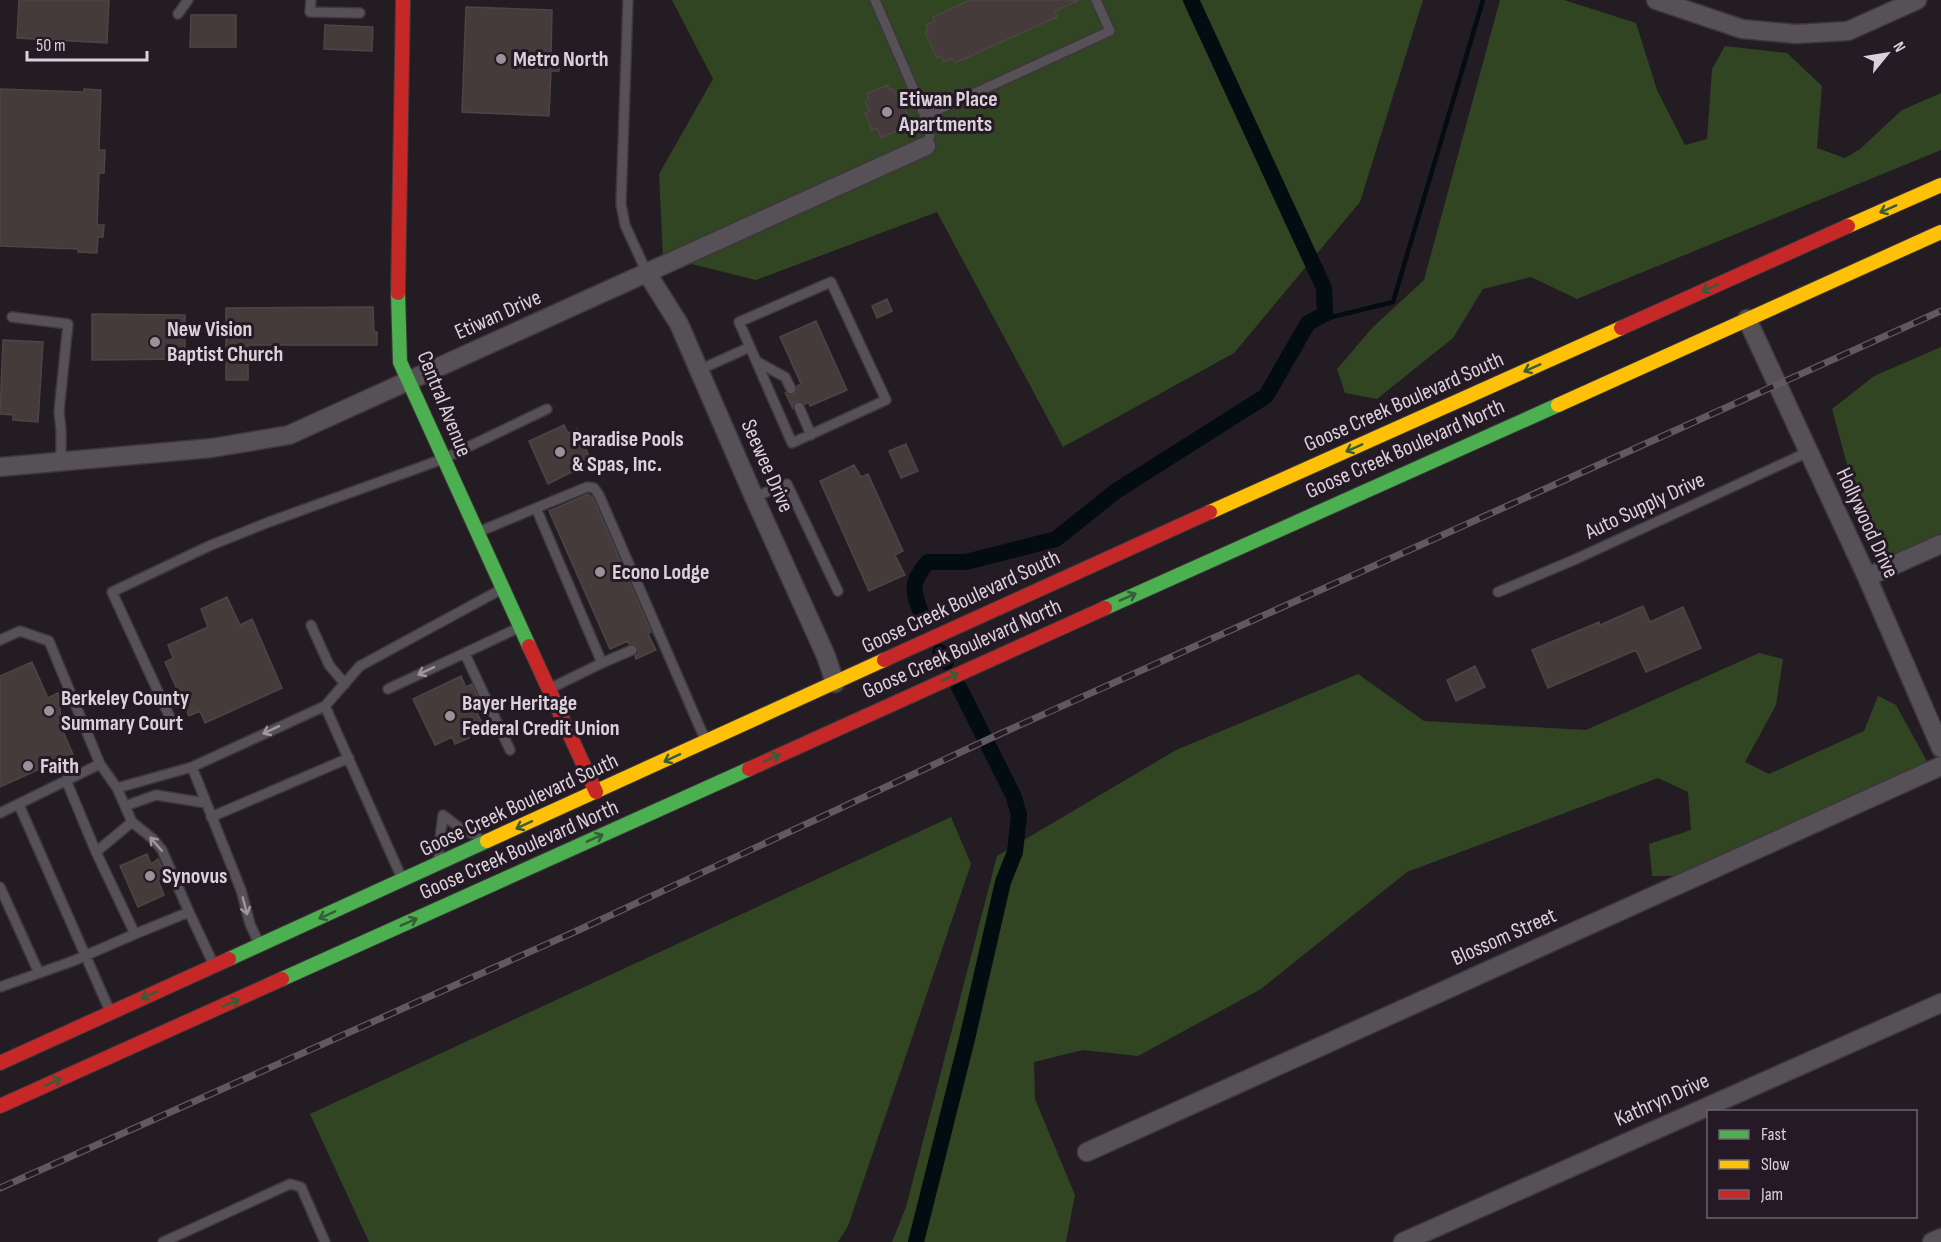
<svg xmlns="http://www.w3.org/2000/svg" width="1941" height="1242" font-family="'Sofia Sans Condensed',sans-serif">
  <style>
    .forest { fill: #314522 }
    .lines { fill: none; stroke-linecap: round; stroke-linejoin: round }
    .stream { stroke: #030c10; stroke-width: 4.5 }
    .canal { stroke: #030c10; stroke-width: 16 }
    .building { fill: #453b3a; stroke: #4c4546; stroke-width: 1.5 }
    .lane-casing { stroke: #3d373d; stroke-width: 12 }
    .street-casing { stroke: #3d373d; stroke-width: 21 }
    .fast-casing { stroke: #3d373d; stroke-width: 16 }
    .slow-casing { stroke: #3d373d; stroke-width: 16 }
    .jam-casing { stroke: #3d373d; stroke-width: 16 }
    .lane { stroke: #565156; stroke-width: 9 }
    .street { stroke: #565156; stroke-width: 18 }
    .fast { stroke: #4caf50; stroke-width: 14 }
    .slow { stroke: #ffc107; stroke-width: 14 }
    .jam { stroke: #c62828; stroke-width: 14 }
    .rail-casing { stroke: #5f5a5f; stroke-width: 7 }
    .rail { stroke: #261926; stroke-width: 4.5; stroke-dasharray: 14; stroke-linecap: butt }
    .oneway { stroke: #375c39 }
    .oneway2 { stroke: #9f979f }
    .poi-dot { fill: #9a929a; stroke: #261926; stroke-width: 2 }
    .labels { text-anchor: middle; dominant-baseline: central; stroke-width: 6; stroke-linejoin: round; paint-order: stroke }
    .poi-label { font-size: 22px; font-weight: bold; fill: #dad1da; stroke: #261926; text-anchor: start }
    .street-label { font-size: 22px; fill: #dad1da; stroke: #261926 }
  </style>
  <rect width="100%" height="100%" fill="#231c23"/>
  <path class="forest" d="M 672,0 L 1423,0 L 1360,202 L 1234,353 L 1063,447 L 937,212 L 756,280 L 663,257 L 659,174 L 713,79 Z
    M 1500,0 L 1564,0 L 1636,23 L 1657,90 L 1685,145 L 1707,139 L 1712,69 L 1725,46 L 1787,53 L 1822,86 L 1817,148 L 1845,158 L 1860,149 L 1902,110 L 1941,93 L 1941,150 L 1577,299 L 1531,277 L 1483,289 L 1453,338 L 1377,399 L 1345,393 L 1337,369 L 1373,327 L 1424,280 Z
    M 1941,347 L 1941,533 L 1899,556 L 1869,546 L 1832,409 L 1874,376 Z
    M 1759,653 L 1783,659 L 1776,705 L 1745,762 L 1769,774 L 1864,731 L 1878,696 L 1896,705 L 1929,765 L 1686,876 L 1652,876 L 1649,844 L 1691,830 L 1688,792 L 1658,778 L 1407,872 L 1261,989 L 1138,1056 L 1083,1050 L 1034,1062 L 1035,1099 L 1075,1195 L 1066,1242 L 892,1242 L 906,1207 L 997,856 L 1176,750 L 1358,674 L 1424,721 L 1586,730 Z
    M 951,817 L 971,864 L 848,1226 L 838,1242 L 369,1242 L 310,1114 Z"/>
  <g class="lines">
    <path class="stream" d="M 1308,323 L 1393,302 L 1483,0"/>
    <path class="canal" d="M 922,616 C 913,590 909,584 928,562 L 966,562 L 1056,539 L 1116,491 L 1266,396 L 1308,323 L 1325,314 L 1324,288 L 1191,0
      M 940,652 L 946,662
      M 916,1242 L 967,1039 L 1003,882 L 1015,852 L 1019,815 L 1014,797 L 959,687"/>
  </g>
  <path class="building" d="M 19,0 L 109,0 L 107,43 L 17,38 Z
    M 970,0 L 1079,0 L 1055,11 L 1057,17 L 955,63 L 952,58 L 944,62 L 941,56 L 937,58 L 925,32 L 928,31 L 926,25 L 935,21 L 933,17 Z
    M 466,7 L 552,10 L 551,55 L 560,55 L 559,71 L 551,71 L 549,116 L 462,112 Z
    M 191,15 L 236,15 L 236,47 L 190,47 Z
    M 325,25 L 373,27 L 372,51 L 324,49 Z
    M 887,85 L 890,90 L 893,89 L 898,98 L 900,97 L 908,115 L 905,116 L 910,125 L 881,138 L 877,128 L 872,130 L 865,113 L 869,111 L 865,101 L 869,99 L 867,94 Z
    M 0,89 L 84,92 L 84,89 L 101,90 L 99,150 L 105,150 L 104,173 L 99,173 L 97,225 L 104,225 L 103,237 L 98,237 L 97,253 L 78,252 L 78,249 L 0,246 Z
    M 887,299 L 892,311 L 877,318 L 872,306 Z
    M 373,307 L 374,332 L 377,332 L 377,345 L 248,345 L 248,380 L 226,380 L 226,308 Z
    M 92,314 L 185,315 L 185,359 L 92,360 Z
    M 816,321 L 847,390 L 810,406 L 809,402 L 805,404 L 803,401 L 797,401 L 793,403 L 793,409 L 785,392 L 788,395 L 793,395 L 797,392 L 797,386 L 801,384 L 780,337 Z
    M 3,340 L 43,342 L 38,422 L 13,420 L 13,415 L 0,414 Z
    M 564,425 L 568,433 L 577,429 L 592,462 L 548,484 L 529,441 Z
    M 906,444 L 918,471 L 901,478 L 889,451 Z
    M 854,465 L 861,477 L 868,474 L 903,551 L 895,555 L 905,575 L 869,591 L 820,481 Z
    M 588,494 L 593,498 L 651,632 L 648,634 L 656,650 L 636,659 L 635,656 L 638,654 L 638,648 L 636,644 L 629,644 L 628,641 L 610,649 L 549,511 Z
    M 227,597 L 240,625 L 252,619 L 282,688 L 205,723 L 200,711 L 189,716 L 165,662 L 173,658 L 168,645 L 208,627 L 201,609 Z
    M 1643,606 L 1650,622 L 1683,607 L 1701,648 L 1646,672 L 1636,650 L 1548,688 L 1532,650 L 1599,622 L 1600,625 Z
    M 32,662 L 48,698 L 58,693 L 61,719 L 58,720 L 73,754 L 0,787 L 0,676 Z
    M 1475,666 L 1485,687 L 1456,701 L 1447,680 Z
    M 461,676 L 466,687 L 472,684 L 482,706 L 475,709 L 482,723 L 466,731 L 469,738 L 455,744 L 452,737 L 435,745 L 413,699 Z
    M 147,854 L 151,864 L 158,859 L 166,876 L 158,880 L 164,895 L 138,907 L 120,866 Z"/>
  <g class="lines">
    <g class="lane-casing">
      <path id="lane" d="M 311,0 L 310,12 L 360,13
        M 628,0 L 621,204 L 625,225 L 647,273
        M 875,0 L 925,116 L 930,135 L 926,146
        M 178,14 L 188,0
        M 925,116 L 1110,31 L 1096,0
        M 12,317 L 68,324 L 59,411 L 61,430 L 61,461
        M 756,361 L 785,377 L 791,389
        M 699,370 L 750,347 L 792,443 L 886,400 L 831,282 L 739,322 L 750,347
        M 799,407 L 811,435
        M 754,497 L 787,484 L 838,591
        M 536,508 L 602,663 L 551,688
        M 478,532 L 587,487 L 594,488 L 599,495 L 704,737
        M 1498,592 L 1576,559 L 1808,452
        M 311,625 L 329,665 L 345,684
        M 0,640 L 20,631 L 49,641 L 100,764 L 117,788 L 132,822 L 96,852 L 135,934 L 189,912 L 212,961
        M 465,654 L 510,750
        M 602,663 L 632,650
        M 388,689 L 518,628
        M 173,724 L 112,592 L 209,546 L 269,522 L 443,459 L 547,409
        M 66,780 L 96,852
        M 117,788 L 192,767
        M 19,805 L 109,1009
        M 125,806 L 156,795 L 206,803
        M 0,813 L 100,764
        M 443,815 L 460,828 L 477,836
        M 211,817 L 349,758
        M 132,822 L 153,839 L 162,850 L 189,912
        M 438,854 L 443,815
        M 400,874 L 325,706 L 360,666 L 500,590
        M 0,887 L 39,973
        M 257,939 L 250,924 L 241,890 L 192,767 L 325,706
        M 0,987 L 73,961 L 135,934
        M 163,1242 L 290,1184 L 301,1187 L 325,1242"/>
    </g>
    <g class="street-casing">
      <path id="street" d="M 1656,0 L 1742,29 L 1796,34 L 1848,31 L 1917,0
        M 647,273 L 679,324 L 754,497 L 826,656 L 835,683
        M 1747,319 L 1867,577 L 1941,748
        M 0,467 L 212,448 L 289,435 L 926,146
        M 1867,577 L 1941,544
        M 1087,1152 L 1941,766
        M 1403,1242 L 1941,1003
        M 1932,1242 L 1941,1238"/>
    </g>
    <g class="fast-casing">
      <path id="fast" d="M 398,293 L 400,362 L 529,646
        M 1105,608 L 1558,405
        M 229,959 L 487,841
        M 282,979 L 749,769"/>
    </g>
    <g class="slow-casing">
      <path id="slow" d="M 1848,226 L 1941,185
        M 1558,405 L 1941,232
        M 1210,512 L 1621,328
        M 487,841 L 884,660"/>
    </g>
    <g class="jam-casing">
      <path id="jam" d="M 398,293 L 403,0
        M 1621,328 L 1848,226
        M 529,646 L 596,792
        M 884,660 L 1210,512
        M 749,769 L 1105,608
        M 0,1063 L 229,959
        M 0,1106 L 282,979"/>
    </g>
    <use href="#lane" class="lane"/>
    <use href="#street" class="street"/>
    <use href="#fast" class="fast"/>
    <use href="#slow" class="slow"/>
    <use href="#jam" class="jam"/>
    <g class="rail-casing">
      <path id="rail" d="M 0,1188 L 581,929 L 991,738 L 1941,311"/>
    </g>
    <use href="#rail" class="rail"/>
  </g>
  <defs><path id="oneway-shaft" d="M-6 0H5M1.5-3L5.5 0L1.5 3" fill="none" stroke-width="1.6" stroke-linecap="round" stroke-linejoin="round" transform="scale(1.5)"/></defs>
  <g class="oneway">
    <use href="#oneway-shaft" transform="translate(1888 209) rotate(156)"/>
    <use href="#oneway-shaft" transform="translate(1710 288) rotate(156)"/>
    <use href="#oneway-shaft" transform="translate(1532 368) rotate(156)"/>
    <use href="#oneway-shaft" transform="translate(1354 448) rotate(156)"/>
    <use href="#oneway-shaft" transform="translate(1128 597) rotate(-24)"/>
    <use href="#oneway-shaft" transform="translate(950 677) rotate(-24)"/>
    <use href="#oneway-shaft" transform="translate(672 758) rotate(155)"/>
    <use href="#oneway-shaft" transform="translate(772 758) rotate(-24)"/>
    <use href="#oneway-shaft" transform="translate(524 825) rotate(155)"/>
    <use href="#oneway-shaft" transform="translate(595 838) rotate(-24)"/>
    <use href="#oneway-shaft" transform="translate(327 915) rotate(156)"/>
    <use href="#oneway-shaft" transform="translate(409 922) rotate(-24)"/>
    <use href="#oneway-shaft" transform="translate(149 995) rotate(156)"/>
    <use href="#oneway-shaft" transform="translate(231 1003) rotate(-24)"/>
    <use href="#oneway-shaft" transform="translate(53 1082) rotate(-24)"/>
  </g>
  <g class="oneway2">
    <use href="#oneway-shaft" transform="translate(426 671) rotate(155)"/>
    <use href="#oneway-shaft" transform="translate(271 730) rotate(155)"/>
    <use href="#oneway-shaft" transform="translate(156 844) rotate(-131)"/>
    <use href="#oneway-shaft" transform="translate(245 906) rotate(75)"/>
  </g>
  <g class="poi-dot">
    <circle cx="501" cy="59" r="6"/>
    <circle cx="887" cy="112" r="6"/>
    <circle cx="155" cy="342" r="6"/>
    <circle cx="560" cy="452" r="6"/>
    <circle cx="600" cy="572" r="6"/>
    <circle cx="49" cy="711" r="6"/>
    <circle cx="450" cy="716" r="6"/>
    <circle cx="28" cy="766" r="6"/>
    <circle cx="150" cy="876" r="6"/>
  </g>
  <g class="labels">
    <g class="poi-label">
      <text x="513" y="59">Metro North</text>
      <text x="899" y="99">Etiwan Place<tspan x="899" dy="25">Apartments</tspan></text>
      <text x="167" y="329">New Vision<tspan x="167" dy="25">Baptist Church</tspan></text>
      <text x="572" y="439">Paradise Pools<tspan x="572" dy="25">&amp; Spas, Inc.</tspan></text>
      <text x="612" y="572">Econo Lodge</text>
      <text x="61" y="698">Berkeley County<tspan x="61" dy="25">Summary Court</tspan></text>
      <text x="462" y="703">Bayer Heritage<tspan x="462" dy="25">Federal Credit Union</tspan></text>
      <text x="40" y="766">Faith</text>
      <text x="162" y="876">Synovus</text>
    </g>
    <g class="street-label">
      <text transform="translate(498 315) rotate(-24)">Etiwan Drive</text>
      <text transform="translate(1404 402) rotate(-24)">Goose Creek Boulevard South</text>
      <text transform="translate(444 404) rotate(68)">Central Avenue</text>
      <text transform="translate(1405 449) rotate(-24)">Goose Creek Boulevard North</text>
      <text transform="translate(767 466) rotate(66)">Seewee Drive</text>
      <text transform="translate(1645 506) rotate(-25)">Auto Supply Drive</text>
      <text transform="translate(1867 523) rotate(65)">Hollywood Drive</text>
      <text transform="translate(961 602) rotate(-25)">Goose Creek Boulevard South</text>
      <text transform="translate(962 649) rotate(-24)">Goose Creek Boulevard North</text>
      <text transform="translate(519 805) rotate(-25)">Goose Creek Boulevard South</text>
      <text transform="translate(519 850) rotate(-24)">Goose Creek Boulevard North</text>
      <text transform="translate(1504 937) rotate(-24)">Blossom Street</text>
      <text transform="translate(1662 1100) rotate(-24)">Kathryn Drive</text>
    </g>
  </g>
  <rect x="1707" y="1110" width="210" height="108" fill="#261926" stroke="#6e636e" stroke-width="1.5"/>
  <rect x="1719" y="1130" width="30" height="9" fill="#4caf50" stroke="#6e636e" stroke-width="1.5"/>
  <text x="1761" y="1140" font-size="18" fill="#dad1da">Fast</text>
  <rect x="1719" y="1160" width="30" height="9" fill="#ffc107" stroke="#6e636e" stroke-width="1.5"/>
  <text x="1761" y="1170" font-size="18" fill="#dad1da">Slow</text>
  <rect x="1719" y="1190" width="30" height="9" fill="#c62828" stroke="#6e636e" stroke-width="1.5"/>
  <text x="1761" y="1200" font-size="18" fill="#dad1da">Jam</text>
  <g transform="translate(1887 54) rotate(60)" stroke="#261926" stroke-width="4.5" paint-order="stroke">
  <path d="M0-4.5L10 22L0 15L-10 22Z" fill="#dad1da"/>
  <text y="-9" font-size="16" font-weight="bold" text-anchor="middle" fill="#dad1da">N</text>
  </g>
  <path d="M27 51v9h120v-9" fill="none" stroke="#dad1da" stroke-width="3"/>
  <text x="36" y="51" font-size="18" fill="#dad1da" stroke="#261926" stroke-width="4.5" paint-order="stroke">50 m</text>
</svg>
